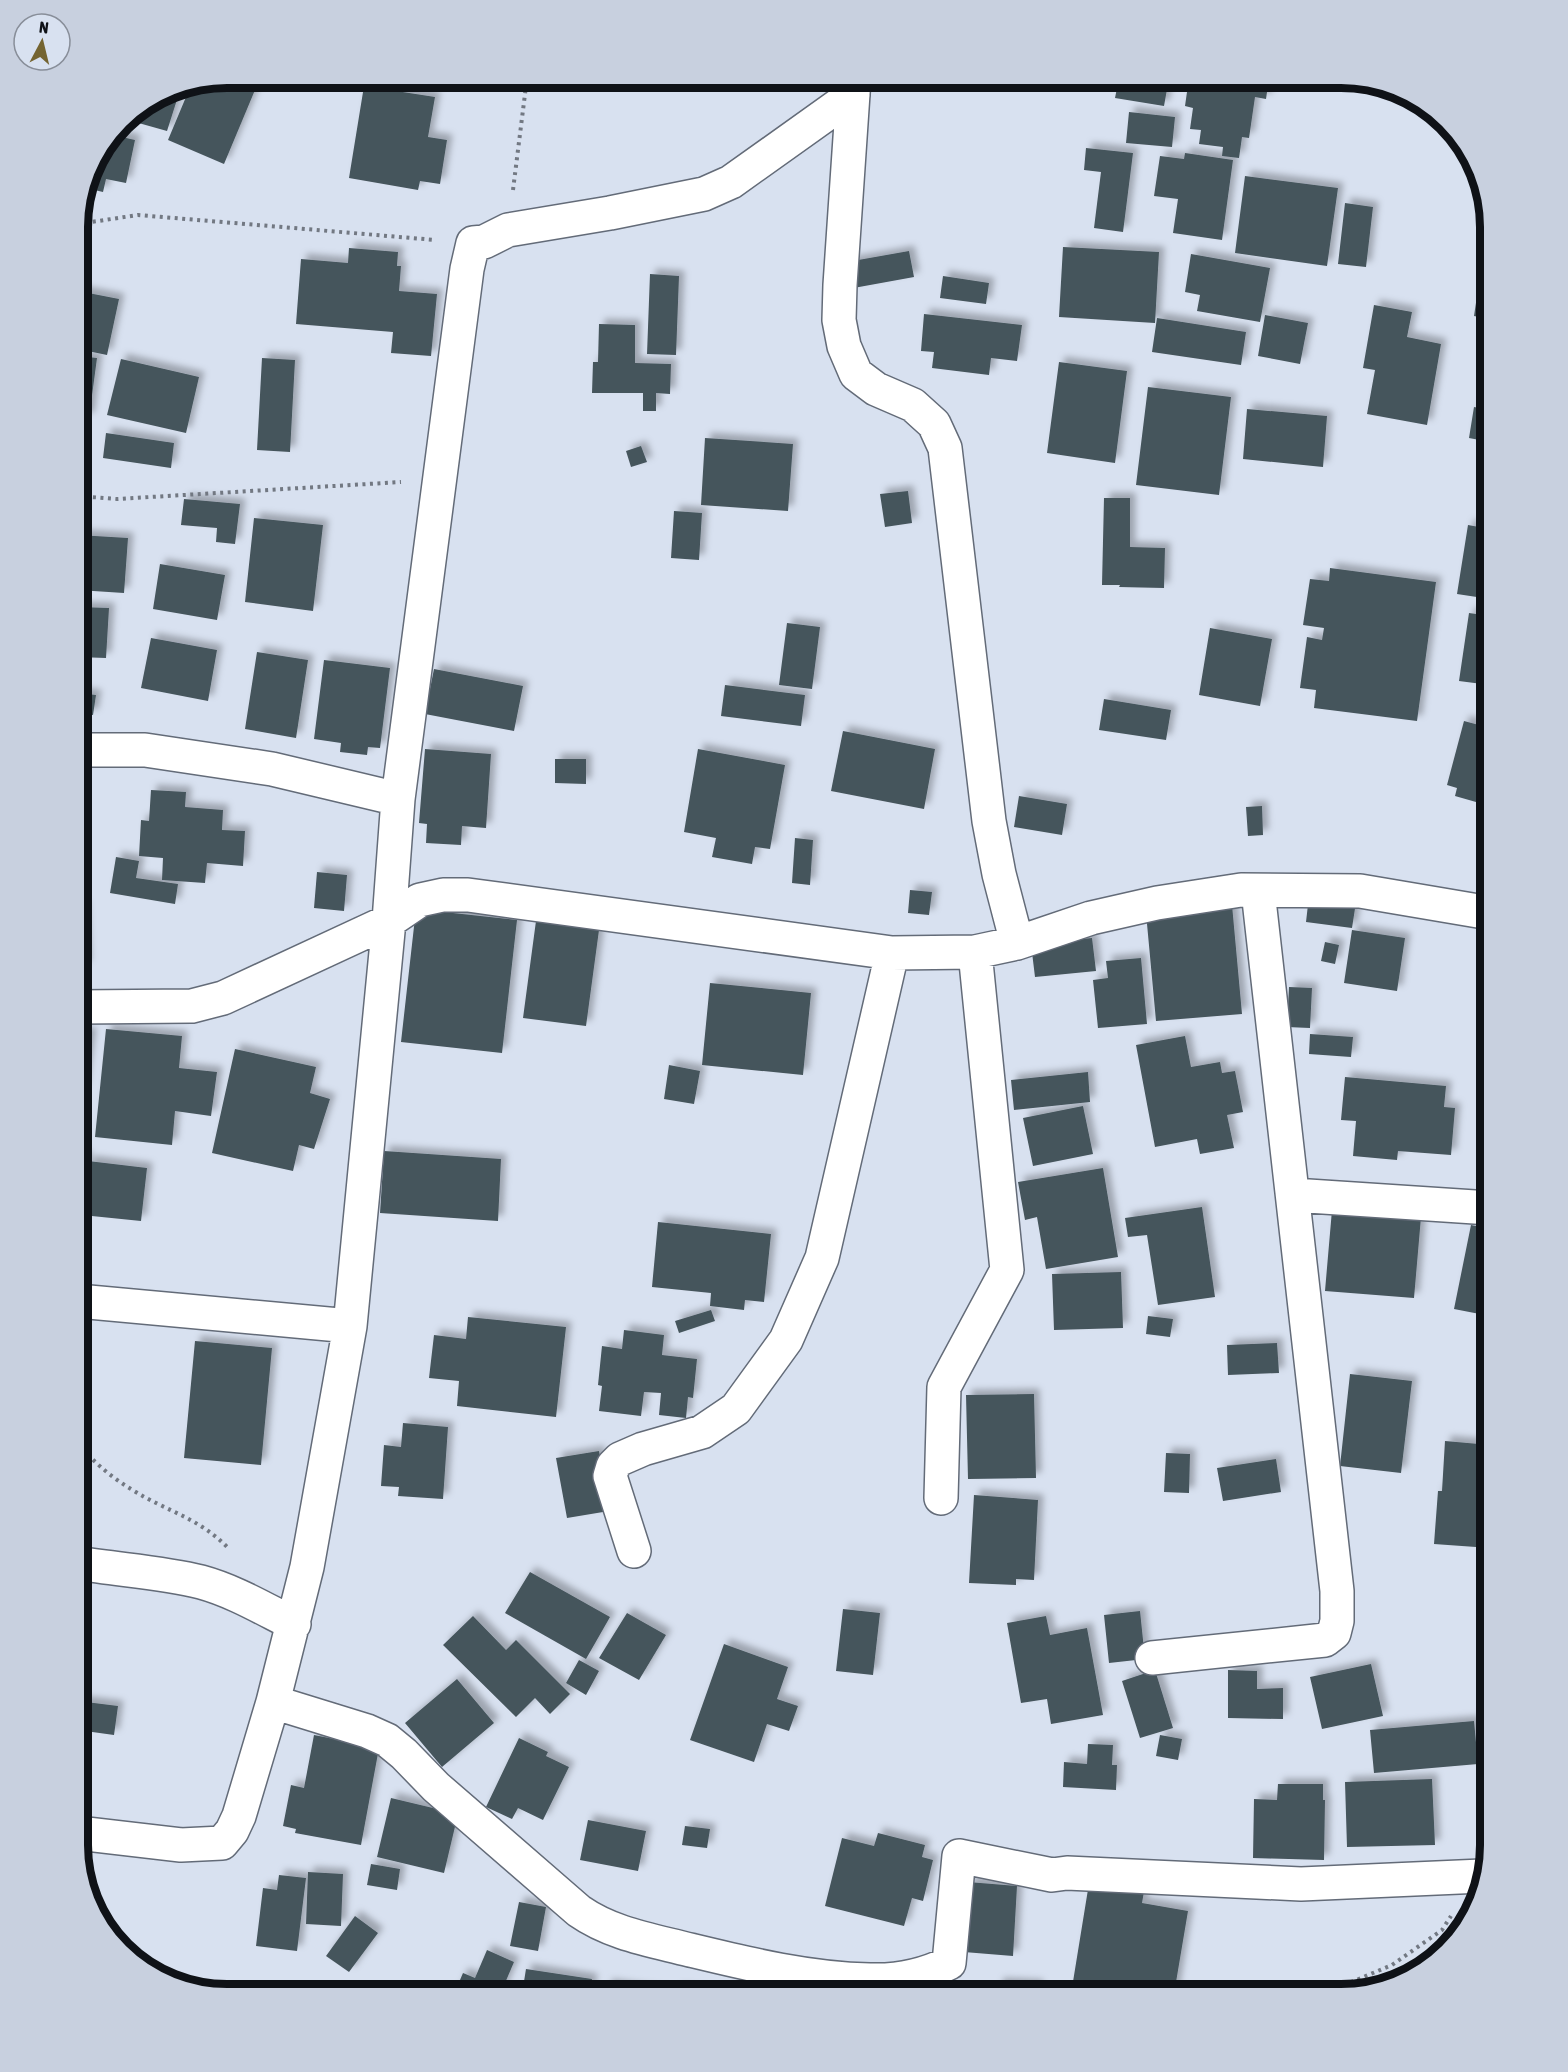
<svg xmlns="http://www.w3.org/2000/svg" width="1568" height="2072" font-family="'Asap Condensed',sans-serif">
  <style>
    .building { fill: #45545b; filter: url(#shadow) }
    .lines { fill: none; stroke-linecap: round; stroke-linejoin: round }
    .minor-casing { stroke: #636b78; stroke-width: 36 }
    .path { stroke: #727882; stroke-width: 4; stroke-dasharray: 3 4.5; stroke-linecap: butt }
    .minor { stroke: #fff; stroke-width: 33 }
    .rim { fill: none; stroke: #0f1217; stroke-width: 8 }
  </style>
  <defs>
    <filter id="shadow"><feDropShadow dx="5.5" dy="-5.5" stdDeviation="3" flood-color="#0004"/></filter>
  </defs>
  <rect width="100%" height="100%" fill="#d8e1f0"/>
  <path class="building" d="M 228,78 L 260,78 L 224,164 L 168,140 L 191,85 Z
    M 1119,78 L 1169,78 L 1164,106 L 1115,98 Z
    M 1189,78 L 1269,78 L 1266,99 L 1255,97 L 1249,138 L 1242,137 L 1239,158 L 1222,156 L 1223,147 L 1199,144 L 1201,130 L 1190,129 L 1193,108 L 1185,106 Z
    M 1322,78 L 1348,78 L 1348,89 L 1321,87 Z
    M 364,86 L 435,97 L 428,137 L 447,140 L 440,184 L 420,181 L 418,190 L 349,178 Z
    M 181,87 L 167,131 L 135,122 L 139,109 L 171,89 Z
    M 1129,112 L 1175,117 L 1172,147 L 1126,143 Z
    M 113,135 L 135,140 L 126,183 L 106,179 L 103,192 L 86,188 L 93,162 Z
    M 1086,148 L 1133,153 L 1123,232 L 1094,228 L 1101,172 L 1084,170 Z
    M 1185,153 L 1233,160 L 1222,240 L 1173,233 L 1178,199 L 1154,196 L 1160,156 L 1184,159 Z
    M 1245,176 L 1338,188 L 1327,266 L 1235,253 Z
    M 1345,203 L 1373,207 L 1366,267 L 1338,264 Z
    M 1063,247 L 1159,252 L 1155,323 L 1059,317 Z
    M 349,248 L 398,252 L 397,266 L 401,266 L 399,291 L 437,294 L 431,356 L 391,353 L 393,332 L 296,324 L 301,259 L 348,263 Z
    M 909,251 L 914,277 L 848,289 L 847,262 Z
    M 1191,254 L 1270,268 L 1260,322 L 1197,311 L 1200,295 L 1185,292 Z
    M 1482,263 L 1490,264 L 1490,319 L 1474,316 Z
    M 650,274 L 679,276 L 676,355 L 647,354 Z
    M 943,276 L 989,283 L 986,304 L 940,298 Z
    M 78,291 L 119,299 L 107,355 L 78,349 Z
    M 1374,305 L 1412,312 L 1407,337 L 1441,344 L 1427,425 L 1367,414 L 1375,370 L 1363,368 Z
    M 924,314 L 1022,325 L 1017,361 L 991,358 L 989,375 L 932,368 L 934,352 L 921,351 Z
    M 1265,315 L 1308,323 L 1300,364 L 1258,356 Z
    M 1157,318 L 1246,332 L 1241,365 L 1152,352 Z
    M 599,324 L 635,325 L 635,363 L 671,364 L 670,394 L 656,393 L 656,411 L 643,411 L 643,393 L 592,393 L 593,362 L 598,362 Z
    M 78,356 L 97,358 L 89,418 L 78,417 Z
    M 262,358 L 295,360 L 290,452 L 257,450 Z
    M 121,359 L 199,377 L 186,433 L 107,415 Z
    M 1059,362 L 1127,371 L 1115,463 L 1047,453 Z
    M 1148,387 L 1231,397 L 1219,495 L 1136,485 Z
    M 1474,407 L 1490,410 L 1490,442 L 1469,438 Z
    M 1247,409 L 1327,416 L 1323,467 L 1243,459 Z
    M 106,433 L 174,443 L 171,468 L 103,458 Z
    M 705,438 L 793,444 L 788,511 L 701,505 Z
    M 641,446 L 647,462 L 631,467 L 626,451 Z
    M 908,491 L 912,523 L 885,527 L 880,494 Z
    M 1104,498 L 1130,498 L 1130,547 L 1165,548 L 1164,588 L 1119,587 L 1120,585 L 1102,585 Z
    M 184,499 L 240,504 L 235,544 L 216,542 L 217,528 L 181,525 Z
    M 674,511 L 702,513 L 699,560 L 671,558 Z
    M 254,518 L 323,525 L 313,611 L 245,602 Z
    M 1468,525 L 1490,529 L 1490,599 L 1457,594 Z
    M 78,535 L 128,538 L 124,593 L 78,590 Z
    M 160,564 L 225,575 L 217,620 L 153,609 Z
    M 1330,568 L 1436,582 L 1417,721 L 1314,708 L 1316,690 L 1300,688 L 1307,637 L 1322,640 L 1324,628 L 1303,625 L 1310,579 L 1329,581 Z
    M 78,607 L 109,608 L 106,658 L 78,657 Z
    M 1469,613 L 1490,616 L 1490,685 L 1459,681 Z
    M 787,623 L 820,627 L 812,689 L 779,685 Z
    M 1210,628 L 1272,639 L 1260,706 L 1199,695 Z
    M 151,638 L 217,650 L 208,701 L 141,688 Z
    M 257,652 L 308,660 L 296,738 L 245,729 Z
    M 324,660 L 390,668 L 380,748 L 368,747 L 367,755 L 340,752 L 341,743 L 314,739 Z
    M 434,669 L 523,686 L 514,731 L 425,714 Z
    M 725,685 L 805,695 L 801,726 L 721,716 Z
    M 78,693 L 96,695 L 93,715 L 78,713 Z
    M 1104,699 L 1171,710 L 1166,740 L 1099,730 Z
    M 1464,721 L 1490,728 L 1490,806 L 1455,796 L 1457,788 L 1447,785 Z
    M 843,731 L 935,749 L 924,809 L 831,791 Z
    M 425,749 L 491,754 L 486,828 L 462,826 L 461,845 L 426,843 L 427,824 L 419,823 Z
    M 698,749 L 785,765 L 770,849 L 755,847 L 752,864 L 712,857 L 716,838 L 684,832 Z
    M 555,759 L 586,759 L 586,784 L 555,783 Z
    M 151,790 L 186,792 L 185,807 L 223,810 L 222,830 L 245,831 L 243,866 L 207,863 L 205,883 L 162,880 L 163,858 L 139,856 L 141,820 L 149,821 Z
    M 1019,796 L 1067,804 L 1062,835 L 1014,827 Z
    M 1262,806 L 1263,835 L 1248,836 L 1246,807 Z
    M 795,838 L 813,840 L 810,885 L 792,883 Z
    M 116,857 L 139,861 L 136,878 L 178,884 L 175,904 L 110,893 Z
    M 317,872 L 347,875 L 344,911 L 314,908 Z
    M 910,890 L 932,892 L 929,915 L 908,913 Z
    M 1309,896 L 1356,902 L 1352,928 L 1306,922 Z
    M 1232,905 L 1242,1014 L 1156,1021 L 1146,913 Z
    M 78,906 L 83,906 L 86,966 L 78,967 Z
    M 416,909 L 517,920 L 502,1053 L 401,1042 Z
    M 536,921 L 599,930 L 586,1026 L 523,1018 Z
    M 1352,930 L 1405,938 L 1397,991 L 1344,983 Z
    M 1092,938 L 1096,971 L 1035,977 L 1031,944 Z
    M 1325,942 L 1339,945 L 1335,964 L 1321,961 Z
    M 1141,958 L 1147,1024 L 1098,1028 L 1093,980 L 1108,978 L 1106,961 Z
    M 710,983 L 811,993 L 803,1075 L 702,1065 Z
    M 1289,987 L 1312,988 L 1310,1028 L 1287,1027 Z
    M 106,1029 L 182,1036 L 179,1068 L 217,1072 L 211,1116 L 175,1111 L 172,1145 L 95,1137 Z
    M 78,1032 L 91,1033 L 83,1090 L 78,1090 Z
    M 1310,1034 L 1353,1037 L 1351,1057 L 1309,1054 Z
    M 1185,1036 L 1191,1067 L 1220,1062 L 1222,1073 L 1235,1071 L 1243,1112 L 1227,1115 L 1234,1148 L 1200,1154 L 1197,1139 L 1155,1147 L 1136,1045 Z
    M 235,1049 L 316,1067 L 310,1093 L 330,1099 L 314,1149 L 299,1145 L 293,1171 L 212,1153 Z
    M 669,1065 L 700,1071 L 694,1104 L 664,1099 Z
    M 1088,1072 L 1090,1102 L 1014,1110 L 1011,1080 Z
    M 1345,1077 L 1446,1086 L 1444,1107 L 1455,1108 L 1451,1155 L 1398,1151 L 1397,1160 L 1353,1156 L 1356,1121 L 1341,1120 Z
    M 1083,1106 L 1093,1154 L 1033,1166 L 1023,1118 Z
    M 384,1151 L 501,1159 L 498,1221 L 380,1213 Z
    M 78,1155 L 86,1156 L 81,1200 L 78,1200 Z
    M 88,1161 L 147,1168 L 141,1221 L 82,1215 Z
    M 1103,1168 L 1118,1257 L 1046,1269 L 1037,1217 L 1025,1220 L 1018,1182 Z
    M 1202,1207 L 1215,1297 L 1158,1305 L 1147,1235 L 1128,1237 L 1125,1218 Z
    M 1332,1210 L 1421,1217 L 1414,1298 L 1325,1291 Z
    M 658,1222 L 771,1234 L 764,1302 L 745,1300 L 744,1310 L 710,1306 L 711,1293 L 652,1287 Z
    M 1471,1225 L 1490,1229 L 1490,1316 L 1454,1309 Z
    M 1121,1272 L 1123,1328 L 1054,1330 L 1052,1274 Z
    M 711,1310 L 715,1321 L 679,1333 L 675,1321 Z
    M 1148,1316 L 1173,1319 L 1170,1337 L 1146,1334 Z
    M 468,1317 L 566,1327 L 556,1417 L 457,1406 L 459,1381 L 429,1378 L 434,1335 L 466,1339 Z
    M 624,1330 L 664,1335 L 662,1355 L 697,1359 L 693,1398 L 688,1397 L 686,1418 L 659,1415 L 661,1393 L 644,1392 L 641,1416 L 599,1411 L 602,1386 L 598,1385 L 602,1346 L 622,1349 Z
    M 195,1341 L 272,1348 L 261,1465 L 184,1458 Z
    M 1277,1343 L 1279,1373 L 1228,1375 L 1227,1345 Z
    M 1350,1374 L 1412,1381 L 1401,1473 L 1340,1466 Z
    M 1034,1394 L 1036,1478 L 968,1479 L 966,1395 Z
    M 403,1423 L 448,1427 L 443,1499 L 398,1496 L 399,1487 L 381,1486 L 384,1445 L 401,1447 Z
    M 1445,1441 L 1490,1445 L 1490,1548 L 1434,1544 L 1438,1491 L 1442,1491 Z
    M 599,1451 L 609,1511 L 567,1518 L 556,1458 Z
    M 1166,1453 L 1190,1454 L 1189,1493 L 1164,1492 Z
    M 1276,1459 L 1281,1492 L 1223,1501 L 1217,1468 Z
    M 974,1495 L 1038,1500 L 1034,1580 L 1016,1579 L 1016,1585 L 969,1583 Z
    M 530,1572 L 610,1617 L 586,1659 L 505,1613 Z
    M 843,1609 L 880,1613 L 873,1675 L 836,1671 Z
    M 1140,1611 L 1145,1659 L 1109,1663 L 1104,1615 Z
    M 627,1613 L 666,1635 L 639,1680 L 599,1658 Z
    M 473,1616 L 506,1650 L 516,1640 L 570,1694 L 550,1714 L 535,1698 L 516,1717 L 443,1645 Z
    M 1046,1616 L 1050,1635 L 1087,1628 L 1103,1715 L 1051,1724 L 1047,1699 L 1021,1703 L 1007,1623 Z
    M 724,1644 L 788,1667 L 777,1699 L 798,1706 L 789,1731 L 767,1724 L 754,1762 L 690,1740 Z
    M 579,1660 L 599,1671 L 586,1695 L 566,1683 Z
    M 1371,1664 L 1383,1716 L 1322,1729 L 1310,1677 Z
    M 1155,1670 L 1173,1728 L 1140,1738 L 1122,1681 Z
    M 1228,1670 L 1257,1671 L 1257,1689 L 1283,1688 L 1283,1719 L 1228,1718 Z
    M 457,1679 L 494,1723 L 442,1767 L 405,1723 Z
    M 78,1701 L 118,1706 L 114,1735 L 78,1730 Z
    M 1474,1721 L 1478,1764 L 1374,1773 L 1370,1730 Z
    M 314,1735 L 379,1748 L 361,1845 L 295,1833 L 296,1829 L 283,1826 L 291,1785 L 304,1788 Z
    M 1160,1735 L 1182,1739 L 1178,1760 L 1156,1756 Z
    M 519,1738 L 548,1752 L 546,1756 L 569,1767 L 543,1820 L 518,1808 L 512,1819 L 486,1807 Z
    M 1088,1744 L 1113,1745 L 1112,1765 L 1117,1765 L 1116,1790 L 1063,1787 L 1064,1762 L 1087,1764 Z
    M 1432,1779 L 1435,1845 L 1347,1847 L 1345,1782 Z
    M 1278,1784 L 1323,1784 L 1323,1800 L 1325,1800 L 1324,1860 L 1253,1858 L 1254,1799 L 1277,1800 Z
    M 391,1798 L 458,1814 L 444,1873 L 377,1857 Z
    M 588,1820 L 646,1831 L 638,1871 L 580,1860 Z
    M 685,1826 L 710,1829 L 707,1848 L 682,1845 Z
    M 878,1833 L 925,1845 L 922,1857 L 933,1860 L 923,1901 L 912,1898 L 904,1926 L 825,1906 L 842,1838 L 874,1846 Z
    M 371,1864 L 400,1869 L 397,1890 L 367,1885 Z
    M 1091,1871 L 1146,1880 L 1142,1903 L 1188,1911 L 1174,1994 L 1071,1994 Z
    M 308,1872 L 343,1874 L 341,1926 L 306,1924 Z
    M 279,1875 L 306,1878 L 297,1951 L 256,1946 L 263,1888 L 277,1890 Z
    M 968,1882 L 1017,1886 L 1013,1956 L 964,1952 Z
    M 519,1902 L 546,1907 L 538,1951 L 510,1946 Z
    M 355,1916 L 378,1933 L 349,1972 L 326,1956 Z
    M 487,1950 L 514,1962 L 502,1990 L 512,1994 L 454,1994 L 463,1973 L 475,1978 Z
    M 526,1969 L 592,1979 L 590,1994 L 522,1994 Z
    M 998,1983 L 1038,1985 L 1038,1994 L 997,1994 Z
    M 607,1984 L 666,1993 L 666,1994 L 605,1994 Z
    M 677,1989 L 705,1993 L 705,1994 L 677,1994 Z"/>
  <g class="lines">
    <g class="minor-casing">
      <path id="minor" d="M 854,79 L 840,285 L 839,320 L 844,346 L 856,374 L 876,389 L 913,405 L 934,424 L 945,448 L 989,821 L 999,874 L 1017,943
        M 78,750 L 145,750 L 272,769 L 398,799
        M 78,1007 L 192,1006 L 223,998 L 389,921 L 420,900 L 443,895 L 468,895 L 892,953 L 975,952 L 1017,943 L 1091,918 L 1157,903 L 1241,890 L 1360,891 L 1490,913
        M 1293,1195 L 1490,1208
        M 78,1301 L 350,1326
        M 941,1498 L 944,1387 L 1007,1270 L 975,952
        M 634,1551 L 610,1476 L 613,1466 L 620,1459 L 643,1449 L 702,1432 L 736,1409 L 786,1340 L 822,1258 L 892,953
        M 78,1563 C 119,1570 161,1572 201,1582 C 234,1591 264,1609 294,1624
        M 1152,1658 L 1325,1640 L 1334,1633 L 1337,1621 L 1337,1591 L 1258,891
        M 273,1702 L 367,1731 L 387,1740 L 404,1754 L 436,1787 L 579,1911 C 612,1934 651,1940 690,1950 C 748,1964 809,1979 870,1980 C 897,1981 925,1975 949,1963 L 959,1856 L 1052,1875 L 1067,1873 L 1301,1884 L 1482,1876
        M 78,1833 L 181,1845 L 222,1843 L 232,1831 L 239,1816 L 273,1702 L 307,1567 L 350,1326 L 389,921 L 398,799 L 467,269 L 473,243 L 484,242 L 508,230 L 610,213 L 704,194 L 731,182 L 853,95"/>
    </g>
    <path class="path" d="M 793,78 L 796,89
      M 513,190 L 527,78
      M 78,224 L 138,215 L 436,240
      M 78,496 L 117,499 L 401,482
      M 78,1443 C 92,1461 111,1477 131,1489 C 167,1512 199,1517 230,1550
      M 1323,1994 L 1392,1965 L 1442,1930 L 1451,1916"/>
    <use href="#minor" class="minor"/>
  </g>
  <path d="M0 0H1568V2072H0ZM227 88H1341A139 139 0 0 1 1480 227V1845A139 139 0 0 1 1341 1984H227A139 139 0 0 1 88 1845V227A139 139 0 0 1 227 88Z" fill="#c8d0df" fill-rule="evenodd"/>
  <path class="rim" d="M227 88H1341A139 139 0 0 1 1480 227V1845A139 139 0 0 1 1341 1984H227A139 139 0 0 1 88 1845V227A139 139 0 0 1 227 88Z"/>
  <g transform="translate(42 42) rotate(7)"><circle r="28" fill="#d8e1f0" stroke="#888e99" stroke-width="1.5"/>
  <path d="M0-4.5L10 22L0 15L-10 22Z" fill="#746431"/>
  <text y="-9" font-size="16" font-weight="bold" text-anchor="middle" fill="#0f1217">N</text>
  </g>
</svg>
